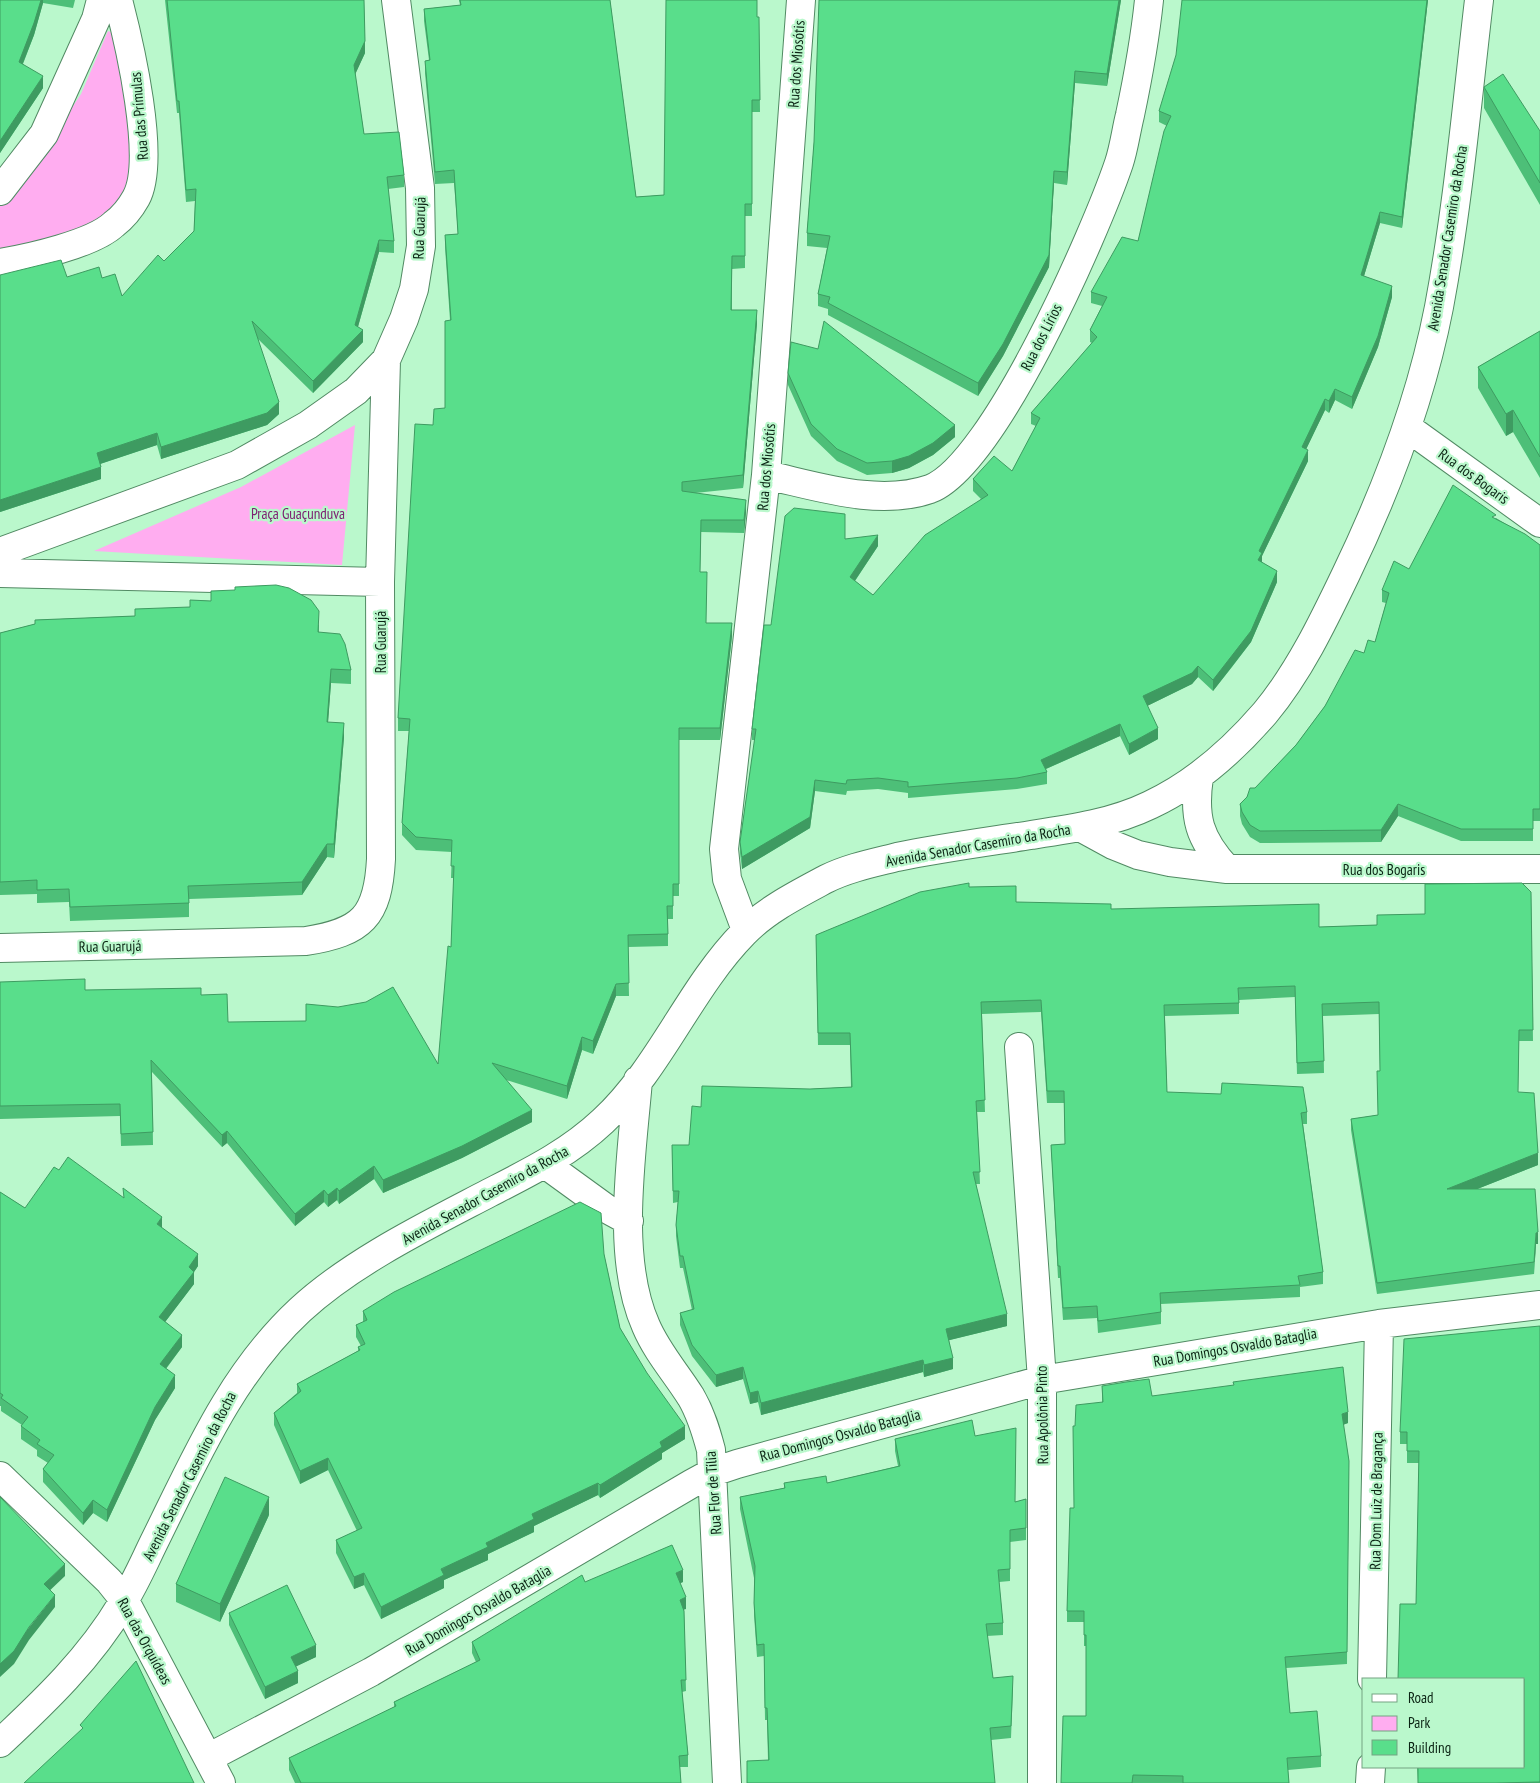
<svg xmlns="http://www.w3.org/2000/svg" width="1540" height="1783" font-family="'PT Sans Narrow',sans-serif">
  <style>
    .green { fill: #ffadf0 }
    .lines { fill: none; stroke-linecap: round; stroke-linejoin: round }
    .minor-casing { stroke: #518a63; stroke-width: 30 }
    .minor { stroke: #fff; stroke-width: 28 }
    .wall { fill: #4dbf78 }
    .shaded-wall { fill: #3e9b61 }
    .building { fill: #59de8b; stroke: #3e9b61 }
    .labels { text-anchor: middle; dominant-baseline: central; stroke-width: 4.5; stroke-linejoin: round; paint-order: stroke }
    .street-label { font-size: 15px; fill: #0b2414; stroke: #baf8cc }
    .park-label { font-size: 15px; fill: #7c2071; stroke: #baf8cc }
  </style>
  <rect width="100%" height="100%" fill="#baf8cc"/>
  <path class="green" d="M 108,31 L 121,36 L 133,173 L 125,198 L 105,220 L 0,256 L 0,204 L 38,159 L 81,94 Z
    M 355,425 L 342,565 L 94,551 L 241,487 Z"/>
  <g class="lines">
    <g class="minor-casing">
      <path id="minor" d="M 0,191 L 44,134 L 96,19 L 101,0
        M 0,263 C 29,258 93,244 114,224 C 122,218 131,207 136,198 C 157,160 129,42 118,0
        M 1408,428 L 1540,523
        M 766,475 C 817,486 878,507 930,489 C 994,465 1096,231 1119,163 C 1124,148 1126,131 1130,115 C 1138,77 1145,39 1149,0
        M 0,552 L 237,465 L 308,425 L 356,391 L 386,360
        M 0,573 L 380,582
        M 1199,777 C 1193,817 1199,839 1227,869
        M 1080,827 L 1113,845 L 1138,855 L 1170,862 L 1227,869 L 1540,869
        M 746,930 L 727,879 L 724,849 L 766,475 L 801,0
        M 0,948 L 306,941 C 362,932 378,917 381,859 L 380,582 L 386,360 L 404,319 L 414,289 L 421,246 L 420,188 L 396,0
        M 1019,1047 L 1042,1380 L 1042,1783
        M 638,1080 C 632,1154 615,1257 646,1326 C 657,1352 676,1373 691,1397 C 701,1414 706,1431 711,1450 L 727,1783
        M 545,1164 L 607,1209 L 629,1221
        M 0,1476 L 109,1581 L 125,1601 L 221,1783
        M 1372,1679 L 1379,1324
        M 0,1743 C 45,1701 90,1658 122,1604 C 135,1584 145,1560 156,1538 C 196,1457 232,1373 300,1310 C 352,1262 426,1226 489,1193 C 530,1172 569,1153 603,1121 C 661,1067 689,989 744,933 C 766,910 798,894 826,879 C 848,868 873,863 897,857 C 941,848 986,842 1031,835 C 1071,829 1113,823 1150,805 C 1195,784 1233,750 1265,713 C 1299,672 1323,622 1346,574 C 1387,489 1421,400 1439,307 C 1458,206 1467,102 1479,0
        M 208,1758 L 371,1672 L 691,1484 L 713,1472 L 737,1464 L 1042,1380 L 1379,1324 L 1540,1305
        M 1370,1783 L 1371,1767"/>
    </g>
    <use href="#minor" class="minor"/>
  </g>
  <path class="wall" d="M 0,0 L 75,0 L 73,8 L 43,3 L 34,35 L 23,64 L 43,88 L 0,153 Z
    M 165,0 L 364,0 L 365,53 L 355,74 L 364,134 L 404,175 L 404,187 L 388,189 L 394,241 L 394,253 L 379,252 L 358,327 L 363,342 L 313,393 L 258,339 L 279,414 L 267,425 L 161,459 L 157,445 L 100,464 L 101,479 L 0,512 L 0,275 L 102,278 L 122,296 L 164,261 L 194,231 L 195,201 L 186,202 L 179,113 L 177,113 Z
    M 459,0 L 610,0 L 636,197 L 664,195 L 757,17 L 759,17 L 760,112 L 752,112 L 752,216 L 745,216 L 745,268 L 732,269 L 732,310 L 757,323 L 743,488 L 695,493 L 746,512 L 744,533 L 701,532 L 700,572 L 706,623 L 732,636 L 720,740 L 679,740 L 679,896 L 673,896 L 673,919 L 668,919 L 668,946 L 628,947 L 629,996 L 616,996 L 593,1054 L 582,1050 L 567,1099 L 506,1080 L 532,1122 L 462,1158 L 383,1193 L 374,1179 L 339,1204 L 337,1200 L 328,1207 L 324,1202 L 295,1226 L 227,1143 L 222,1147 L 152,1072 L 153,1145 L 121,1146 L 120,1116 L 0,1119 L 0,982 L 85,990 L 201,995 L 228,1022 L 438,1064 L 451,947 L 454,878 L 451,878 L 452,852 L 416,850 L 402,835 L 402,823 L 409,731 L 398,731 L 398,718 L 433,425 L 445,408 L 450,320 L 445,247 L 445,235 L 458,234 L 454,183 L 435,184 L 425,73 L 425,61 L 429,60 L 424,21 L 424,9 L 460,5 Z
    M 1121,0 L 1107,86 L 1075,83 L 1067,185 L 1054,183 L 1049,267 L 1003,356 L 978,396 L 828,315 L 828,309 L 818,306 L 818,294 L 827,248 L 807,246 L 807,233 L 814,142 Z
    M 1428,0 L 1402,228 L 1380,223 L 1364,276 L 1392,297 L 1378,347 L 1352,409 L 1335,400 L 1329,413 L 1325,410 L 1306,449 L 1308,461 L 1262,556 L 1262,562 L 1277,582 L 1251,642 L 1232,667 L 1213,691 L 1198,677 L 1192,684 L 1147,706 L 1158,739 L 1129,755 L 1120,736 L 1046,769 L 1047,772 L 1047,784 L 1017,789 L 908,798 L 908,793 L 878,789 L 847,791 L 846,795 L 815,791 L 810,828 L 742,869 L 740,853 L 740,842 L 755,740 L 752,740 L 752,729 L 771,625 L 845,539 L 878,546 L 855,581 L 873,595 L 981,499 L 973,491 L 973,479 L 1012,471 L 1036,426 L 1031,424 L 1031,413 L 1092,343 L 1090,342 L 1090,330 L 1102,306 L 1091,303 L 1091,292 L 1138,241 L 1167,126 L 1159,122 L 1159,111 Z
    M 1484,87 L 1540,131 L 1540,205 L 1484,108 Z
    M 1540,331 L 1540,478 L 1513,432 L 1506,436 L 1478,388 L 1478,367 Z
    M 788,373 L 955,437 L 933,455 L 909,468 L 892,473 L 867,475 L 837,461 L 811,436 L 788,385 Z
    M 1496,518 L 1540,545 L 1540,821 L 1533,821 L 1533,841 L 1461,841 L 1398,816 L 1381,842 L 1260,843 L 1250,837 L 1242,824 L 1240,816 L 1240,804 L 1296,745 L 1325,706 L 1364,653 L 1375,642 L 1386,603 L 1382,602 L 1382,590 Z
    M 235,587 L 319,625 L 319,632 L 351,670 L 351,684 L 331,683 L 328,722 L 344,737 L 334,858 L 327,857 L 302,895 L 189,899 L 189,917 L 70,921 L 69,902 L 37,903 L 37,894 L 0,895 L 0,633 L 35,624 L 35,620 L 135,616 L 190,607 L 190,600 L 211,601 L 235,590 Z
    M 969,887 L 1016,902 L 1319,927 L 1377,925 L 1531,892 L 1533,1041 L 1519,1041 L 1518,1092 L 1538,1165 L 1477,1189 L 1538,1244 L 1536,1244 L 1534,1274 L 1377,1294 L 1351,1130 L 1351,1119 L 1378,1115 L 1380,1071 L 1379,1014 L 1323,1016 L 1324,1073 L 1297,1074 L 1295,997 L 1239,1000 L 1239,1014 L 1165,1016 L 1167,1092 L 1307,1112 L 1307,1124 L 1303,1124 L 1323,1272 L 1323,1284 L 1300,1287 L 1300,1297 L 1161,1304 L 1161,1324 L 1098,1333 L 1097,1318 L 1063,1320 L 1060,1278 L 1058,1278 L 1051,1145 L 1065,1144 L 1064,1103 L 1047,1103 L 1041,1012 L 982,1014 L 985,1112 L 977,1112 L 980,1184 L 976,1184 L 1007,1326 L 949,1340 L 953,1369 L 924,1377 L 923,1372 L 761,1415 L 758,1402 L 750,1404 L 743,1379 L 716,1387 L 692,1356 L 680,1325 L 680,1313 L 692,1310 L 683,1268 L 680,1268 L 676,1236 L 676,1225 L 678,1202 L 673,1203 L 672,1145 L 689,1145 L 701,1107 L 810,1089 L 851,1087 L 850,1045 L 818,1045 L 816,935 Z
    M 0,1192 L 25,1208 L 162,1228 L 198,1266 L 194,1272 L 194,1284 L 165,1322 L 182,1347 L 166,1369 L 175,1388 L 155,1420 L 107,1522 L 93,1513 L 83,1525 L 43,1482 L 43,1469 L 48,1463 L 37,1456 L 37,1450 L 21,1439 L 21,1426 L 22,1425 L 1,1411 L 1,1406 L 0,1406 Z
    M 604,1254 L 620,1328 L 685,1439 L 662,1453 L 662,1459 L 600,1498 L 598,1495 L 534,1526 L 534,1532 L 488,1554 L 488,1560 L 444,1580 L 444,1588 L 381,1619 L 364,1585 L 354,1589 L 336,1553 L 336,1540 L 357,1531 L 328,1470 L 300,1484 L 274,1425 L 274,1413 L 297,1393 L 297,1384 L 358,1351 L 358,1347 L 361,1346 L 356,1337 L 356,1325 L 363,1322 L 363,1311 Z
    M 1540,1326 L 1540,1783 L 1418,1783 L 1417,1767 L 1524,1767 L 1416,1604 L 1419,1463 L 1407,1463 L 1407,1444 L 1400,1444 L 1400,1432 Z
    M 1102,1386 L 1152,1396 L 1348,1423 L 1343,1425 L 1349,1461 L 1347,1664 L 1286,1668 L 1290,1713 L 1321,1756 L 1321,1767 L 1288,1770 L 1289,1783 L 1061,1783 L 1086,1716 L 1086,1646 L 1084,1646 L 1084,1622 L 1067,1622 L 1067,1611 L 1074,1508 L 1102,1402 Z
    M 975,1436 L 1015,1502 L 1026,1499 L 1026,1540 L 1010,1542 L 1010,1581 L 999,1582 L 1003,1623 L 1003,1635 L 987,1636 L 993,1678 L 1013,1688 L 1011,1738 L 991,1740 L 768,1760 L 767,1720 L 765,1720 L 764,1656 L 757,1657 L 754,1615 L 754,1578 L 740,1509 L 740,1497 L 784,1488 L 784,1483 L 827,1483 L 898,1466 L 895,1451 L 895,1439 Z
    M 269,1515 L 220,1622 L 176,1602 L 176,1584 Z
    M 585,1582 L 683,1582 L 680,1583 L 686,1609 L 684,1609 L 686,1691 L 682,1692 L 688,1755 L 688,1767 L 680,1767 L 681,1783 L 295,1783 L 289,1770 L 289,1758 L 394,1707 L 394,1702 L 476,1662 L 472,1653 L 472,1642 Z
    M 229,1613 L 316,1657 L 296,1666 L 298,1683 L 265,1699 L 229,1625 Z"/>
  <path class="shaded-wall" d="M 41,0 L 43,0 L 43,3 L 34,35 L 19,73 L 19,62 Z
    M 1119,0 L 1121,0 L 1107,86 L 1107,74 Z
    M 1427,0 L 1428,0 L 1402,228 L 1402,217 Z
    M 365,41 L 365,53 L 354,77 L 354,65 Z
    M 1075,71 L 1075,83 L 1067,185 L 1067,172 Z
    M 43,76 L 43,88 L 0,153 L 0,141 Z
    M 1054,171 L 1054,183 L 1049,267 L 1003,356 L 978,396 L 978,383 Z
    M 1380,212 L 1380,223 L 1361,286 L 1361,275 Z
    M 379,240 L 379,252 L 355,337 L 355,325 Z
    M 1392,286 L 1392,297 L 1378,347 L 1352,409 L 1352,397 Z
    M 757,310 L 757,323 L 743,488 L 743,475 Z
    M 363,330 L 363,342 L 313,393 L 313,381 Z
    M 1335,389 L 1335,400 L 1329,413 L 1329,401 Z
    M 1325,399 L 1325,410 L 1302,458 L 1302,447 Z
    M 279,402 L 279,414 L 267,425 L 161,459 L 161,447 Z
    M 1513,410 L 1513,432 L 1506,436 L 1506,414 Z
    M 955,425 L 955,437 L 933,455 L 909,468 L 892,473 L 892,461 Z
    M 157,433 L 157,445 L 97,465 L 97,453 Z
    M 1308,450 L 1308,461 L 1262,556 L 1262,564 L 1258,560 L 1259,551 Z
    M 101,467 L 101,479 L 0,512 L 0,500 Z
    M 746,500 L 746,512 L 744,533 L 744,520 Z
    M 878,535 L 878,546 L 850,588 L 850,577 Z
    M 1277,571 L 1277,582 L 1251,642 L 1213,691 L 1213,680 Z
    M 732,623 L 732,636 L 720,740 L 720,728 Z
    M 1198,666 L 1198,677 L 1192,684 L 1143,708 L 1143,696 Z
    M 331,669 L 331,683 L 327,736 L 327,722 Z
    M 344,723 L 344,737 L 334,858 L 334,844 Z
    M 1120,724 L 1120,736 L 1041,771 L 1041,760 Z
    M 1158,728 L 1158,739 L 1129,755 L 1129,744 Z
    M 815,780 L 815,791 L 810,828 L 742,869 L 742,857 Z
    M 1398,804 L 1398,816 L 1381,842 L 1381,830 Z
    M 327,844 L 327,857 L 302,895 L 302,882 Z
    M 616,984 L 616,996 L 593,1054 L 593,1041 Z
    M 582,1037 L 582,1050 L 567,1099 L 567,1086 Z
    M 532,1110 L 532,1122 L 462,1158 L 383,1193 L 383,1180 Z
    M 227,1131 L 227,1143 L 222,1147 L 222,1135 Z
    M 1538,1153 L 1538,1165 L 1447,1201 L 1447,1189 Z
    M 374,1166 L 374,1179 L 339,1204 L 339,1191 Z
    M 337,1188 L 337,1200 L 328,1207 L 328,1195 Z
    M 324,1190 L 324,1202 L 295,1226 L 295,1214 Z
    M 162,1217 L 162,1230 L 157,1224 Z
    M 1538,1232 L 1538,1244 L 1536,1244 L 1534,1274 L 1536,1233 Z
    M 198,1254 L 198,1266 L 194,1272 L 194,1284 L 159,1330 L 159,1317 L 189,1267 Z
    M 1007,1314 L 1007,1326 L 946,1341 L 946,1329 Z
    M 182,1335 L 182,1347 L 160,1376 L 160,1364 Z
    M 953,1358 L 953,1369 L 924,1377 L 924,1365 Z
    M 923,1360 L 923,1372 L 761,1415 L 761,1403 Z
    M 743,1367 L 743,1379 L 716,1387 L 716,1375 Z
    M 175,1375 L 175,1388 L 155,1420 L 107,1522 L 107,1510 L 155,1407 Z
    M 758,1391 L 758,1402 L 750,1404 L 750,1393 Z
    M 1348,1412 L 1348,1423 L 1342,1425 L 1342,1414 Z
    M 685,1426 L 685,1439 L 662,1453 L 662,1459 L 600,1498 L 600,1485 L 660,1442 Z
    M 328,1458 L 328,1470 L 300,1484 L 300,1471 Z
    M 598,1483 L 598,1495 L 534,1526 L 534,1532 L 488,1554 L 488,1560 L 444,1580 L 444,1588 L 381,1619 L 381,1607 L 532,1514 Z
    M 269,1497 L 269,1515 L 220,1622 L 220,1604 Z
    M 93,1500 L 93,1513 L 83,1525 L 83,1513 Z
    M 65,1564 L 65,1576 L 44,1596 L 44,1584 Z
    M 683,1570 L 683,1582 L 676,1585 L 676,1573 Z
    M 364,1573 L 364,1585 L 354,1589 L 354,1577 Z
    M 55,1595 L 55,1607 L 29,1640 L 14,1664 L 0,1677 L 0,1664 Z
    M 686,1597 L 686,1609 L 680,1611 L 680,1600 Z
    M 316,1645 L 316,1657 L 291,1669 L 291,1657 Z
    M 298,1671 L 298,1683 L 265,1699 L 265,1687 Z"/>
  <path class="building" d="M 0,0 L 41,0 L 34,23 L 19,62 L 43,76 L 0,141 Z
    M 167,0 L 364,0 L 365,41 L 354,65 L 364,134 L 399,132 L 404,175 L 387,177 L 394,241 L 379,240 L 355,325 L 363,330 L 313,381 L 252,321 L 279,402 L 267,413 L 161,447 L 157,433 L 97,453 L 101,467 L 0,500 L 0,275 L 61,260 L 67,277 L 99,267 L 102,278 L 115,274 L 122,296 L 158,255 L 164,261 L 194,231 L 196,189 L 186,190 L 179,101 L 177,101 Z
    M 460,0 L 610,0 L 636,197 L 664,195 L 666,0 L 757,0 L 757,17 L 759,17 L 760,100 L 752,100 L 752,204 L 745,204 L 745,256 L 732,256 L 731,310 L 757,310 L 743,475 L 682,482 L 682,491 L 746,500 L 744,520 L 701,520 L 700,572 L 707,572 L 706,623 L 732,623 L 720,728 L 679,728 L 679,884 L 673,884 L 673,906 L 667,906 L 668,934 L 628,935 L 629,983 L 616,984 L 593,1041 L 582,1037 L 567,1086 L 492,1063 L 532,1110 L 462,1146 L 383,1180 L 374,1166 L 339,1191 L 337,1188 L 328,1195 L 324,1190 L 295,1214 L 227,1131 L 222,1135 L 151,1060 L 153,1132 L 121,1134 L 120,1104 L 0,1106 L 0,982 L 85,979 L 85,990 L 201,988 L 201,995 L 227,994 L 228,1022 L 306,1021 L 306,1004 L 338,1007 L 366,1002 L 393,987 L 438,1064 L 448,946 L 451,947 L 454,866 L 451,866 L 452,840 L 416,837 L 402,823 L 410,719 L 398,718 L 415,424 L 433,425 L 434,409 L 445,408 L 445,321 L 451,320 L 445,235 L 458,234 L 454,170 L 435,172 L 425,61 L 430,60 L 424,9 L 461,5 Z
    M 819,0 L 1119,0 L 1107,74 L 1075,71 L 1067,172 L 1054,171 L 1049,255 L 1003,344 L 978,383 L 828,303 L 830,297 L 818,294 L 830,236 L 807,233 L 814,142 Z
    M 1182,0 L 1427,0 L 1402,217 L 1380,212 L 1361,275 L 1392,286 L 1378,336 L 1352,397 L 1335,389 L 1329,401 L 1325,399 L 1302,447 L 1308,450 L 1259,551 L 1262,553 L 1258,560 L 1277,571 L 1251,631 L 1213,680 L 1198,666 L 1192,673 L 1143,696 L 1158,728 L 1129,744 L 1120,724 L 1041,760 L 1047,772 L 1017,778 L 908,787 L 908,782 L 878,778 L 847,780 L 846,784 L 815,780 L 810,817 L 742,857 L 740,842 L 756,729 L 752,729 L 764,625 L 771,625 L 785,516 L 794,508 L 845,514 L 845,539 L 878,535 L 850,577 L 873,595 L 925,535 L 988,495 L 973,479 L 994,456 L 1012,471 L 1040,418 L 1031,413 L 1097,337 L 1090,330 L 1107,297 L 1091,292 L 1122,237 L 1138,241 L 1164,131 L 1171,116 L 1159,111 L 1176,55 Z
    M 1503,74 L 1540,131 L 1540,183 L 1484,87 Z
    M 824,321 L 955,425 L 933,443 L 909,456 L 892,461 L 867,463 L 837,449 L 811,424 L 788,373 L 791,342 L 818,349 Z
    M 1540,331 L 1540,457 L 1513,410 L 1506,414 L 1478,367 Z
    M 1453,485 L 1496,515 L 1492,517 L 1525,534 L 1540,545 L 1540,809 L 1533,809 L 1533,829 L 1461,829 L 1398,804 L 1381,830 L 1260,831 L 1250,825 L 1242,812 L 1240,804 L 1247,797 L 1250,788 L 1255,788 L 1296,745 L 1325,706 L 1355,650 L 1364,653 L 1368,640 L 1375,642 L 1389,593 L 1382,590 L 1394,561 L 1409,569 Z
    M 276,585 L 289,588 L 311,600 L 319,611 L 318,632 L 340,634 L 345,644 L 351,670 L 331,669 L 327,722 L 344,723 L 334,844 L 327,844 L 302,882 L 188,886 L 189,903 L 70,907 L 69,889 L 37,890 L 37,880 L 0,882 L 0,633 L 35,624 L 35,620 L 135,616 L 135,609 L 190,607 L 190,600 L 211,601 L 211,591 L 235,590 L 235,587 Z
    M 969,883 L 969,887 L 1016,886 L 1016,902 L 1111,904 L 1111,909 L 1319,904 L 1319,927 L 1377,925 L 1377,915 L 1425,914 L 1425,884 L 1522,883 L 1531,892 L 1533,1030 L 1519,1030 L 1518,1092 L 1534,1093 L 1538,1153 L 1447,1189 L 1535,1189 L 1538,1232 L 1536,1233 L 1534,1262 L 1377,1283 L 1351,1119 L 1378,1115 L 1377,1071 L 1380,1071 L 1379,1002 L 1322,1004 L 1324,1061 L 1297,1063 L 1295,986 L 1238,988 L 1239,1003 L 1164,1005 L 1167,1092 L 1221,1094 L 1222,1083 L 1303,1087 L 1307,1112 L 1301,1113 L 1323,1272 L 1298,1276 L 1300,1285 L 1160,1293 L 1161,1312 L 1098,1321 L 1097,1306 L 1063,1308 L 1060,1266 L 1058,1266 L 1051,1145 L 1065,1144 L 1064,1091 L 1047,1091 L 1041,1000 L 981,1002 L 985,1100 L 976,1101 L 980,1172 L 973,1172 L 1007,1314 L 946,1329 L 953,1358 L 924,1365 L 923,1360 L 761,1403 L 758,1391 L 750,1393 L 743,1367 L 716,1375 L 692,1345 L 680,1313 L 694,1309 L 683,1256 L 680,1256 L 676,1225 L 679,1191 L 673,1191 L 672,1145 L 689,1145 L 692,1106 L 701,1107 L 702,1086 L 810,1089 L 852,1087 L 850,1033 L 818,1033 L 816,935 L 920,892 Z
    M 68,1157 L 124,1198 L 123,1188 L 162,1217 L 157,1224 L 198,1254 L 189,1267 L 194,1272 L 159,1317 L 182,1335 L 160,1364 L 175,1375 L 155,1407 L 107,1510 L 93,1500 L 83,1513 L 43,1469 L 54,1455 L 37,1444 L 40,1440 L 21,1426 L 28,1417 L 1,1398 L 3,1395 L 0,1393 L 0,1192 L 25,1208 L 54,1167 L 59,1170 Z
    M 580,1202 L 601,1213 L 604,1254 L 620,1328 L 647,1373 L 685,1426 L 660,1442 L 662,1447 L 600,1485 L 598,1483 L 532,1514 L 534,1519 L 486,1543 L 488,1547 L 441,1569 L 444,1575 L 381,1607 L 364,1573 L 354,1577 L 336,1540 L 362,1528 L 328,1458 L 300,1471 L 274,1413 L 301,1391 L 297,1384 L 360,1350 L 358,1347 L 365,1344 L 356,1325 L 367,1320 L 363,1311 L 394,1292 Z
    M 1540,1326 L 1540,1782 L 1496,1783 L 1418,1783 L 1418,1767 L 1524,1767 L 1524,1679 L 1398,1679 L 1400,1604 L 1416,1604 L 1419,1451 L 1407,1451 L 1407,1432 L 1400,1432 L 1404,1339 Z
    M 1343,1367 L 1348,1412 L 1342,1414 L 1349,1461 L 1347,1652 L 1285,1657 L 1290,1713 L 1317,1711 L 1321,1756 L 1287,1758 L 1289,1783 L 1183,1783 L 1183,1776 L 1133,1775 L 1132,1783 L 1061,1783 L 1063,1716 L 1086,1716 L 1086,1635 L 1084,1635 L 1084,1611 L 1067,1611 L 1070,1508 L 1074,1508 L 1073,1426 L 1075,1426 L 1076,1405 L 1103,1402 L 1102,1386 L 1126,1382 L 1149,1379 L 1152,1396 L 1234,1385 L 1233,1382 Z
    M 972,1420 L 975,1436 L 1016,1428 L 1015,1502 L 1026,1499 L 1026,1528 L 1010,1530 L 1010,1569 L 998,1570 L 1003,1623 L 986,1624 L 993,1678 L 1013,1676 L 1011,1726 L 990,1728 L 995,1783 L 747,1783 L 747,1761 L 769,1760 L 767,1708 L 765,1708 L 764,1644 L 757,1645 L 754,1603 L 755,1566 L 740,1497 L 785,1488 L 784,1483 L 826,1476 L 827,1483 L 900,1466 L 895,1439 Z
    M 225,1477 L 269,1497 L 220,1604 L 176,1584 Z
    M 0,1497 L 65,1564 L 44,1584 L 55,1595 L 29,1627 L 14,1651 L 0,1664 Z
    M 672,1545 L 683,1570 L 676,1573 L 686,1597 L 680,1600 L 684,1611 L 686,1680 L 681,1680 L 688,1755 L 679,1756 L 681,1783 L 301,1783 L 289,1758 L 396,1706 L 394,1702 L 480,1660 L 472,1642 L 582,1575 L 585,1582 Z
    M 287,1585 L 316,1645 L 291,1657 L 298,1671 L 265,1687 L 229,1613 Z
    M 136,1661 L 194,1783 L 24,1783 L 83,1728 L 80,1725 Z"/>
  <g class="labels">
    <g class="street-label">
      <text transform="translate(796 64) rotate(-86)">Rua dos Miosótis</text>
      <text transform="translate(139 116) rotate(-95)">Rua das Prímulas</text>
      <text transform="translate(419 228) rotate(-88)">Rua Guarujá</text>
      <text transform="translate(1447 238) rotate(-81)">Avenida Senador Casemiro da Rocha</text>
      <text transform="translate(1041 337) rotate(-63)">Rua dos Lírios</text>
      <text transform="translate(766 467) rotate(-85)">Rua dos Miosótis</text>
      <text transform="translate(1474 476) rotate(36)">Rua dos Bogaris</text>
      <text transform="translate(380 642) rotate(-90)">Rua Guarujá</text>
      <text transform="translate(978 845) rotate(-10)">Avenida Senador Casemiro da Rocha</text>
      <text x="1384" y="869">Rua dos Bogaris</text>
      <text transform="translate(110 946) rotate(-1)">Rua Guarujá</text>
      <text transform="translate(485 1195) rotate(-29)">Avenida Senador Casemiro da Rocha</text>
      <text transform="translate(1235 1347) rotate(-10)">Rua Domingos Osvaldo Bataglia</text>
      <text transform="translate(1042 1415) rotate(-91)">Rua Apolônia Pinto</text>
      <text transform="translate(840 1435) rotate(-15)">Rua Domingos Osvaldo Bataglia</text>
      <text transform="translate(189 1476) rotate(-63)">Avenida Senador Casemiro da Rocha</text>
      <text transform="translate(713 1493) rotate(-94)">Rua Flor de Tília</text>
      <text transform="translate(1376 1501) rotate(-89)">Rua Dom Luiz de Bragança</text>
      <text transform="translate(478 1610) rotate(-30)">Rua Domingos Osvaldo Bataglia</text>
      <text transform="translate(145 1641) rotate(61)">Rua das Orquídeas</text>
    </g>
    <g class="park-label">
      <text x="298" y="513">Praça Guaçunduva</text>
    </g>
  </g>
  <rect x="1362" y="1678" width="162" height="90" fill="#baf8cc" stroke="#74a382"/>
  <rect x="1372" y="1694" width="25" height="8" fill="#ffffff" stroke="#74a382"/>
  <text x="1408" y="1703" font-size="15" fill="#0b2414">Road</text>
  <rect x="1372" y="1716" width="25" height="15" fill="#ffadf0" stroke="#74a382"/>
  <text x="1408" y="1728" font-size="15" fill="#0b2414">Park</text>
  <rect x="1372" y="1740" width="25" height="15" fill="#59de8b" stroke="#74a382"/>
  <text x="1408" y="1753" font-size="15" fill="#0b2414">Building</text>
</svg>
